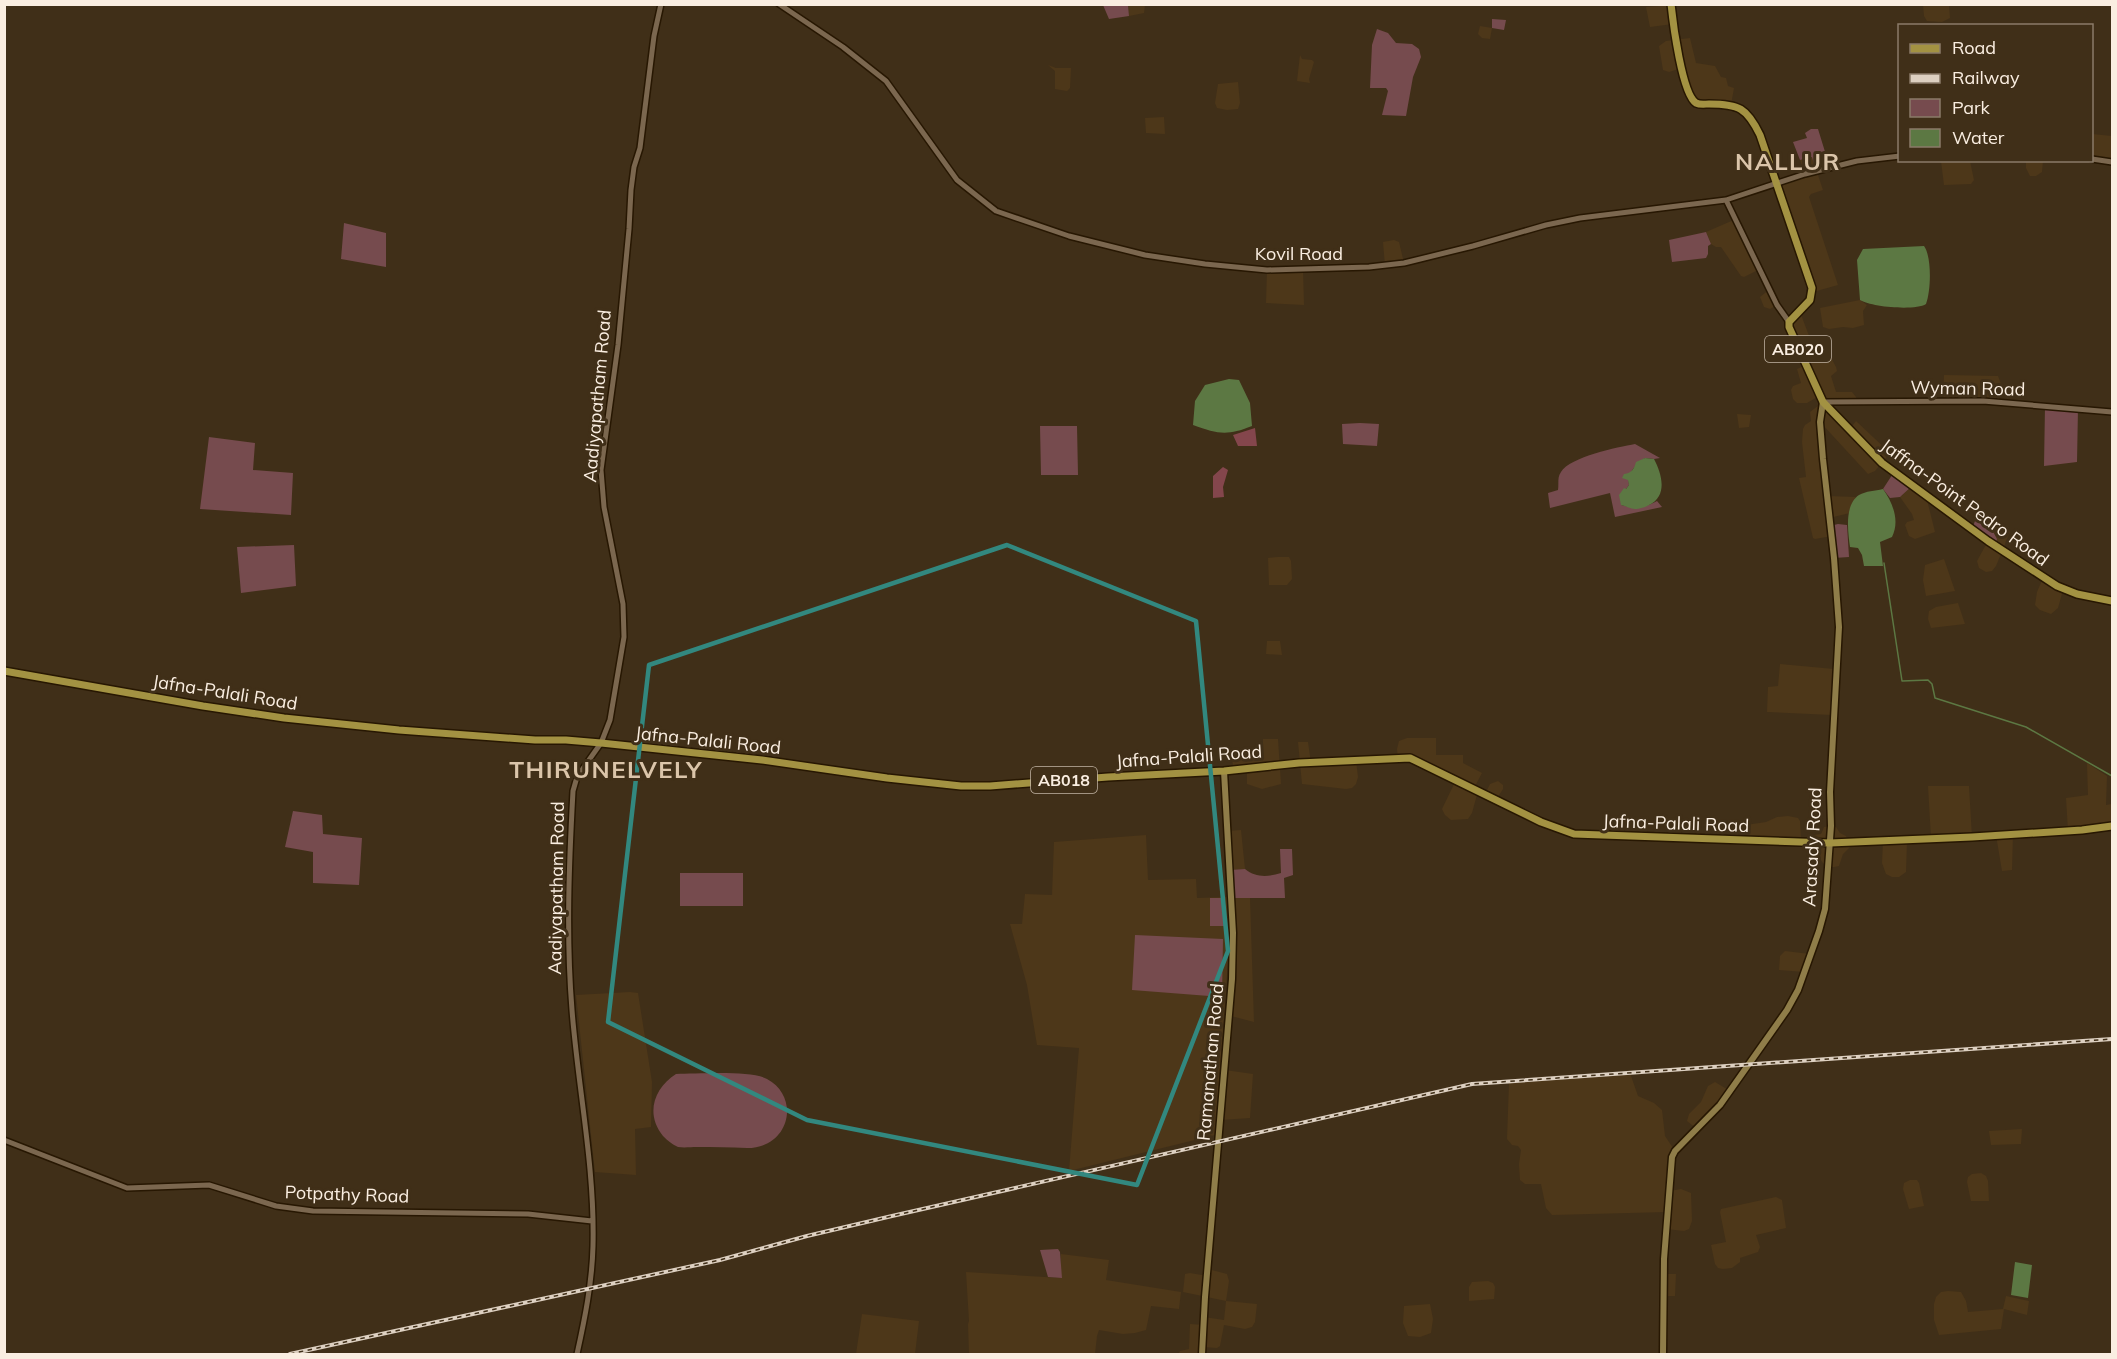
<svg xmlns="http://www.w3.org/2000/svg" width="2117" height="1359" font-family="Mulish,sans-serif">
  <style>
    .built { fill: #4d3719 }
    .green { fill: #764b4e }
    .forest { fill: #84464c }
    .water { fill: #5c7843 }
    .lines { fill: none; stroke-linecap: round; stroke-linejoin: round }
    .stream { stroke: #5c7843; stroke-width: 1.5 }
    .tertiary-casing { stroke: #271702; stroke-width: 8 }
    .secondary-casing { stroke: #271702; stroke-width: 9 }
    .primary-casing { stroke: #271702; stroke-width: 10 }
    .tertiary { stroke: #7b674f; stroke-width: 5 }
    .secondary { stroke: #8f7d49; stroke-width: 6 }
    .primary { stroke: #a39242; stroke-width: 7 }
    .rail-casing { stroke: #ddd0c1; stroke-width: 4 }
    .rail { stroke: #402f18; stroke-width: 1.5; stroke-dasharray: 4.5; stroke-linecap: butt }
    .marked { fill: none; stroke: #32887f; stroke-width: 4.5; stroke-linejoin: round }
    .labels { text-anchor: middle; dominant-baseline: central; stroke-width: 6; stroke-linejoin: round; paint-order: stroke }
    .shield { fill: #402f18; stroke: #c2b5a5; stroke-width: 1.5 }
    .shield-label { font-size: 16px; font-weight: bold; fill: #faeee1 }
    .street-label { font-size: 18px; fill: #faeee1; stroke: #402f18 }
    .district-label { font-size: 24px; font-weight: bold; letter-spacing: 1.5px; fill: #dbc5aa; stroke: #402f18 }
  </style>
  <rect width="100%" height="100%" fill="#402f18"/>
  <path class="built" d="M 1128,5 L 1145,5 L 1144,13 L 1129,16 Z
    M 1671,5 L 1673,24 L 1650,27 L 1646,7 Z
    M 1923,5 L 1949,5 L 1950,18 L 1942,22 L 1927,21 L 1924,16 Z
    M 1480,26 L 1492,28 L 1490,39 L 1482,38 L 1478,34 Z
    M 1690,38 L 1696,63 L 1715,66 L 1721,77 L 1726,78 L 1728,86 L 1734,88 L 1731,105 L 1695,102 L 1682,68 L 1669,72 L 1663,70 L 1659,46 L 1666,41 Z
    M 1300,55 L 1302,59 L 1312,60 L 1314,62 L 1309,79 L 1310,83 L 1297,81 Z
    M 1048,65 L 1056,68 L 1071,68 L 1070,88 L 1067,91 L 1055,89 L 1055,71 Z
    M 1238,82 L 1240,103 L 1238,109 L 1227,110 L 1217,108 L 1215,103 L 1218,84 Z
    M 1164,117 L 1165,134 L 1146,133 L 1145,118 Z
    M 2092,134 L 2112,136 L 2112,162 L 2092,159 Z
    M 1812,157 L 1823,190 L 1811,194 L 1809,197 L 1838,285 L 1813,292 L 1778,184 L 1794,181 L 1805,174 L 1800,160 Z
    M 1941,161 L 1970,161 L 1974,180 L 1971,184 L 1944,185 Z
    M 2026,161 L 2043,161 L 2042,172 L 2036,176 L 2030,176 L 2026,168 Z
    M 1736,219 L 1760,269 L 1744,277 L 1741,276 L 1721,247 L 1716,247 L 1711,244 L 1706,232 Z
    M 1394,240 L 1399,242 L 1404,263 L 1385,266 L 1383,242 Z
    M 1303,269 L 1304,305 L 1266,303 L 1267,270 Z
    M 1770,289 L 1777,305 L 1770,309 L 1764,307 L 1760,297 Z
    M 1860,300 L 1867,305 L 1863,311 L 1864,325 L 1853,328 L 1843,327 L 1829,329 L 1823,327 L 1820,308 Z
    M 1800,312 L 1811,341 L 1797,346 L 1789,322 Z
    M 1822,352 L 1828,352 L 1836,367 L 1837,371 L 1831,376 L 1836,392 L 1852,392 L 1856,397 L 1856,403 L 1824,402 L 1849,430 L 1856,421 L 1890,453 L 1875,471 L 1868,474 L 1821,423 L 1827,496 L 1856,497 L 1850,513 L 1829,518 L 1832,536 L 1815,539 L 1813,538 L 1799,478 L 1806,477 L 1802,442 L 1803,429 L 1805,425 L 1811,421 L 1810,412 L 1823,402 L 1819,396 L 1807,403 L 1797,403 L 1793,399 L 1791,390 L 1793,386 L 1801,383 L 1797,369 L 1806,365 L 1802,357 Z
    M 1944,375 L 1998,376 L 2001,384 L 1999,402 L 1943,401 Z
    M 1737,414 L 1751,415 L 1749,427 L 1739,428 Z
    M 1912,486 L 1926,496 L 1935,532 L 1915,539 L 1909,536 L 1905,525 L 1907,522 L 1914,520 L 1912,514 L 1900,497 Z
    M 1994,521 L 2008,526 L 2010,532 L 1996,566 L 1992,571 L 1986,572 L 1979,568 L 1977,561 L 1988,541 L 1996,543 L 1997,539 L 1990,525 Z
    M 1278,557 L 1289,557 L 1291,561 L 1292,579 L 1287,585 L 1269,585 L 1268,558 Z
    M 1944,559 L 1955,591 L 1926,596 L 1923,580 L 1925,565 Z
    M 2043,578 L 2063,590 L 2058,608 L 2051,614 L 2040,610 L 2035,605 L 2037,592 Z
    M 1958,603 L 1965,624 L 1931,628 L 1928,619 L 1929,611 L 1936,607 Z
    M 1267,641 L 1280,641 L 1282,655 L 1266,654 Z
    M 1780,664 L 1834,669 L 1832,715 L 1767,712 L 1768,687 L 1778,686 Z
    M 1407,738 L 1436,738 L 1436,755 L 1463,755 L 1463,763 L 1482,773 L 1474,788 L 1478,791 L 1472,813 L 1468,819 L 1451,820 L 1445,815 L 1442,809 L 1456,780 L 1425,764 L 1398,759 L 1397,749 L 1399,741 Z
    M 1263,739 L 1278,739 L 1281,784 L 1262,789 L 1247,784 L 1247,769 L 1234,770 L 1231,754 L 1263,750 Z
    M 1298,742 L 1308,742 L 1311,763 L 1356,760 L 1358,777 L 1356,784 L 1352,788 L 1346,789 L 1302,784 Z
    M 2087,763 L 2107,776 L 2106,805 L 2112,804 L 2112,826 L 2068,831 L 2066,798 L 2088,795 Z
    M 1498,781 L 1503,785 L 1503,789 L 1496,800 L 1485,794 L 1490,784 Z
    M 1928,786 L 1969,786 L 1972,837 L 1931,838 Z
    M 1788,816 L 1798,818 L 1800,821 L 1801,841 L 1747,840 L 1746,825 L 1766,822 L 1777,817 Z
    M 1831,826 L 1836,827 L 1840,833 L 1846,836 L 1850,847 L 1843,854 L 1839,866 L 1834,867 L 1828,867 L 1823,863 L 1820,859 L 1818,850 L 1813,849 L 1812,846 L 1814,835 L 1821,834 L 1824,827 Z
    M 1241,830 L 1245,869 L 1229,870 L 1227,831 Z
    M 2013,834 L 2012,870 L 2002,871 L 1996,835 Z
    M 1146,835 L 1148,880 L 1196,879 L 1197,898 L 1227,897 L 1228,962 L 1215,1135 L 1069,1171 L 1079,1048 L 1037,1045 L 1027,985 L 1010,924 L 1022,924 L 1025,894 L 1052,895 L 1054,842 Z
    M 1907,840 L 1906,872 L 1899,877 L 1892,877 L 1886,874 L 1882,863 L 1883,841 Z
    M 1230,898 L 1250,898 L 1254,1022 L 1231,1016 Z
    M 1785,951 L 1810,954 L 1804,972 L 1779,970 L 1780,956 Z
    M 630,992 L 638,993 L 652,1082 L 651,1127 L 635,1129 L 636,1175 L 595,1172 L 576,995 Z
    M 1225,1070 L 1253,1074 L 1250,1118 L 1221,1120 Z
    M 1630,1073 L 1638,1096 L 1654,1103 L 1662,1110 L 1665,1136 L 1675,1151 L 1670,1191 L 1681,1189 L 1691,1193 L 1692,1221 L 1689,1229 L 1684,1231 L 1666,1229 L 1667,1212 L 1552,1215 L 1546,1208 L 1541,1184 L 1525,1184 L 1520,1180 L 1519,1164 L 1521,1150 L 1518,1146 L 1512,1145 L 1507,1139 L 1509,1083 Z
    M 1715,1082 L 1730,1091 L 1698,1128 L 1692,1125 L 1687,1121 L 1689,1114 L 1701,1102 L 1708,1086 Z
    M 2022,1129 L 2021,1144 L 1991,1145 L 1989,1131 Z
    M 1981,1173 L 1986,1176 L 1988,1181 L 1989,1201 L 1971,1201 L 1967,1182 L 1968,1177 L 1972,1174 Z
    M 1910,1180 L 1917,1180 L 1919,1183 L 1924,1206 L 1909,1209 L 1903,1189 L 1904,1183 Z
    M 1776,1197 L 1782,1200 L 1786,1228 L 1756,1235 L 1760,1247 L 1758,1252 L 1740,1258 L 1740,1262 L 1732,1268 L 1723,1269 L 1718,1268 L 1715,1264 L 1711,1245 L 1726,1242 L 1720,1212 L 1721,1209 Z
    M 1061,1254 L 1109,1260 L 1106,1280 L 1181,1292 L 1179,1309 L 1151,1306 L 1146,1330 L 1135,1333 L 1123,1334 L 1099,1330 L 1097,1336 L 1095,1354 L 969,1354 L 968,1324 L 969,1321 L 966,1272 L 1061,1278 Z
    M 1208,1269 L 1227,1274 L 1229,1281 L 1226,1301 L 1257,1304 L 1255,1322 L 1252,1327 L 1245,1329 L 1224,1325 L 1220,1346 L 1217,1348 L 1203,1347 L 1202,1354 L 1178,1354 L 1180,1351 L 1189,1349 L 1190,1324 L 1204,1325 L 1204,1317 L 1224,1320 L 1226,1301 L 1183,1292 L 1185,1274 L 1190,1273 L 1207,1276 Z
    M 1664,1274 L 1676,1274 L 1675,1296 L 1664,1296 Z
    M 1488,1281 L 1493,1283 L 1495,1287 L 1494,1299 L 1469,1301 L 1469,1287 L 1472,1282 Z
    M 1948,1291 L 1961,1292 L 1966,1301 L 1968,1312 L 2003,1309 L 2006,1296 L 2029,1301 L 2027,1315 L 2004,1309 L 2001,1329 L 1939,1335 L 1934,1320 L 1934,1304 L 1936,1297 L 1941,1292 Z
    M 1430,1304 L 1433,1319 L 1431,1333 L 1420,1337 L 1408,1336 L 1403,1323 L 1404,1306 Z
    M 862,1314 L 919,1321 L 915,1354 L 856,1354 Z"/>
  <path class="green" d="M 1103,5 L 1128,5 L 1129,16 L 1109,19 Z
    M 1492,19 L 1506,20 L 1504,30 L 1492,28 Z
    M 1377,29 L 1388,33 L 1396,43 L 1412,44 L 1419,49 L 1421,57 L 1413,77 L 1406,116 L 1382,115 L 1388,91 L 1386,88 L 1370,88 L 1372,45 Z
    M 1811,129 L 1818,129 L 1830,168 L 1816,172 L 1812,157 L 1800,160 L 1793,142 L 1807,138 L 1805,133 Z
    M 344,223 L 386,233 L 386,267 L 341,259 Z
    M 1706,232 L 1711,244 L 1708,246 L 1708,254 L 1706,258 L 1672,262 L 1669,240 Z
    M 2045,406 L 2078,408 L 2077,462 L 2044,466 Z
    M 1360,423 L 1379,424 L 1377,446 L 1343,444 L 1342,424 Z
    M 1040,426 L 1077,426 L 1078,475 L 1041,475 Z
    M 209,437 L 255,443 L 253,470 L 293,473 L 291,515 L 200,509 Z
    M 1635,444 L 1660,458 L 1654,459 L 1645,458 C 1636,464 1627,473 1629,485 L 1626,489 L 1621,505 C 1636,509 1644,508 1657,501 L 1662,507 L 1615,517 L 1610,493 L 1550,508 L 1548,493 L 1558,490 C 1559,484 1557,477 1561,472 C 1570,457 1618,447 1635,444 Z
    M 1894,472 L 1912,486 L 1900,497 L 1890,498 L 1883,489 Z
    M 1988,519 L 1992,521 L 1990,526 L 1997,539 L 1996,543 L 1972,529 L 1975,521 L 1982,524 Z
    M 1838,524 L 1847,525 L 1849,557 L 1834,558 L 1830,526 Z
    M 294,545 L 296,586 L 241,593 L 237,547 Z
    M 293,811 L 322,815 L 323,834 L 362,838 L 359,885 L 313,883 L 313,852 L 285,847 Z
    M 1280,849 L 1292,849 L 1293,875 L 1284,878 L 1285,898 L 1230,898 L 1229,870 L 1245,869 C 1256,878 1268,877 1281,873 Z
    M 680,873 L 743,873 L 743,906 L 680,906 Z
    M 1210,898 L 1223,898 L 1224,926 L 1210,926 Z
    M 1135,935 L 1223,939 L 1222,997 L 1132,990 Z
    M 676,1074 C 697,1074 751,1070 767,1079 C 801,1097 790,1148 747,1148 C 730,1147 714,1147 697,1147 C 691,1147 684,1148 678,1147 C 673,1145 667,1140 663,1136 C 645,1114 654,1088 676,1074 Z
    M 1058,1249 L 1060,1252 L 1062,1278 L 1048,1277 L 1040,1250 Z"/>
  <path class="forest" d="M 1255,428 L 1257,446 L 1238,446 L 1233,435 Z
    M 1223,467 L 1228,470 L 1223,487 L 1224,497 L 1213,498 L 1213,476 Z"/>
  <path class="water" d="M 1924,246 C 1932,257 1931,291 1926,304 C 1915,311 1871,307 1860,300 L 1857,260 L 1863,249 Z
    M 1229,379 L 1239,380 L 1250,403 L 1252,426 C 1227,436 1218,434 1193,425 L 1195,401 L 1205,385 Z
    M 1645,458 L 1654,459 C 1662,474 1668,496 1649,505 C 1646,507 1639,509 1635,509 C 1631,509 1626,506 1621,505 L 1619,495 L 1624,488 L 1626,489 L 1629,485 L 1628,480 L 1622,478 L 1624,474 C 1632,473 1634,469 1636,462 Z
    M 1883,489 C 1893,503 1900,521 1892,537 L 1880,542 L 1883,566 L 1864,566 L 1862,555 L 1858,548 L 1850,547 C 1848,532 1844,505 1859,495 C 1866,491 1875,491 1883,489 Z
    M 2015,1262 L 2032,1265 L 2028,1298 L 2011,1295 Z"/>
  <g class="lines">
    <path class="stream" d="M 1884,563 L 1902,681 L 1928,680 L 1932,684 L 1935,698 L 2026,727 L 2112,776"/>
    <g class="tertiary-casing">
      <path id="tertiary" d="M 779,4 L 843,47 L 886,81 L 957,180 L 996,211 L 1069,236 L 1145,255 L 1205,264 L 1267,270 L 1369,267 L 1404,263 L 1473,246 L 1546,225 L 1580,218 L 1726,200 L 1805,174 L 1857,161 L 1900,156
        M 2092,159 L 2112,162
        M 1726,200 L 1777,305 L 1789,322
        M 1823,402 L 1983,401 L 2112,412
        M 4,1140 L 127,1188 L 209,1185 L 276,1206 L 313,1211 L 528,1214 L 592,1221
        M 577,1354 C 585,1318 592,1283 593,1246 C 595,1167 578,1088 572,1010 C 566,936 569,864 573,791 L 577,777 L 601,743 L 610,720 L 624,637 L 623,604 L 604,507 L 601,470 L 618,345 L 629,229 L 631,190 L 634,167 L 640,148 L 654,36 L 661,4"/>
    </g>
    <g class="secondary-casing">
      <path id="secondary" d="M 1202,1354 L 1205,1297 L 1232,979 L 1233,933 L 1224,771
        M 1663,1354 L 1664,1259 L 1672,1157 L 1675,1151 L 1720,1105 L 1787,1010 L 1798,990 L 1819,931 L 1825,909 L 1831,826 L 1830,792 L 1839,627 L 1834,558 L 1823,459 L 1820,422 L 1823,402"/>
    </g>
    <g class="primary-casing">
      <path id="primary" d="M 1671,4 C 1673,23 1682,94 1696,103 C 1700,105 1705,104 1709,104 C 1739,104 1747,108 1760,135 L 1812,288 L 1810,300 L 1789,322 L 1789,327 L 1823,402 L 1882,463 L 1988,541 L 2057,586 L 2077,594 L 2112,601
        M 4,671 L 203,706 L 284,718 L 399,730 L 535,740 L 566,740 L 601,743 L 762,760 L 887,778 L 961,786 L 990,786 L 1108,777 L 1224,771 L 1299,763 L 1410,758 L 1541,822 L 1574,834 L 1830,843 L 1972,837 L 2082,830 L 2112,826"/>
    </g>
    <use href="#tertiary" class="tertiary"/>
    <use href="#secondary" class="secondary"/>
    <use href="#primary" class="primary"/>
    <g class="rail-casing">
      <path id="rail" d="M 290,1354 L 720,1260 L 807,1236 L 892,1216 L 1472,1084 L 2112,1039"/>
    </g>
    <use href="#rail" class="rail"/>
  </g>
  <path class="marked" d="M 1007,545 L 1196,621 L 1228,951 L 1137,1185 L 807,1120 L 608,1022 L 649,665 Z"/>
  <g class="labels">
    <g class="shield">
      <rect x="1765" y="336" width="66" height="26" rx="4.5"/>
      <rect x="1031" y="767" width="66" height="26" rx="4.5"/>
    </g>
    <g class="shield-label">
      <text x="1798" y="349">AB020</text>
      <text x="1064" y="780">AB018</text>
    </g>
    <g class="street-label">
      <text x="1299" y="253">Kovil Road</text>
      <text transform="translate(1968 388) rotate(1)">Wyman Road</text>
      <text transform="translate(597 396) rotate(-85)">Aadiyapatham Road</text>
      <text transform="translate(1965 502) rotate(36)">Jaffna-Point Pedro Road</text>
      <text transform="translate(225 692) rotate(9)">Jafna-Palali Road</text>
      <text transform="translate(708 740) rotate(6)">Jafna-Palali Road</text>
      <text transform="translate(1189 756) rotate(-4)">Jafna-Palali Road</text>
      <text transform="translate(1676 823) rotate(2)">Jafna-Palali Road</text>
      <text transform="translate(1812 847) rotate(-87)">Arasady Road</text>
      <text transform="translate(556 888) rotate(-89)">Aadiyapatham Road</text>
      <text transform="translate(1210 1062) rotate(-85)">Ramanathan Road</text>
      <text transform="translate(347 1194) rotate(2)">Potpathy Road</text>
    </g>
    <g class="district-label">
      <text x="1788" y="161">NALLUR</text>
      <text x="606" y="769">THIRUNELVELY</text>
    </g>
  </g>
  <rect width="2117" height="1359" fill="none" stroke="#faeee1" stroke-width="12"/>
  <rect x="1898" y="24" width="195" height="138" fill="#402f18" stroke="#8a7b68" stroke-width="1.5"/>
  <rect x="1910" y="44" width="30" height="9" fill="#a39242" stroke="#8a7b68" stroke-width="1.5"/>
  <text x="1952" y="54" font-size="18" fill="#faeee1">Road</text>
  <rect x="1910" y="74" width="30" height="9" fill="#ddd0c1" stroke="#8a7b68" stroke-width="1.5"/>
  <text x="1952" y="84" font-size="18" fill="#faeee1">Railway</text>
  <rect x="1910" y="99" width="30" height="18" fill="#764b4e" stroke="#8a7b68" stroke-width="1.5"/>
  <text x="1952" y="114" font-size="18" fill="#faeee1">Park</text>
  <rect x="1910" y="129" width="30" height="18" fill="#5c7843" stroke="#8a7b68" stroke-width="1.5"/>
  <text x="1952" y="144" font-size="18" fill="#faeee1">Water</text>
</svg>
